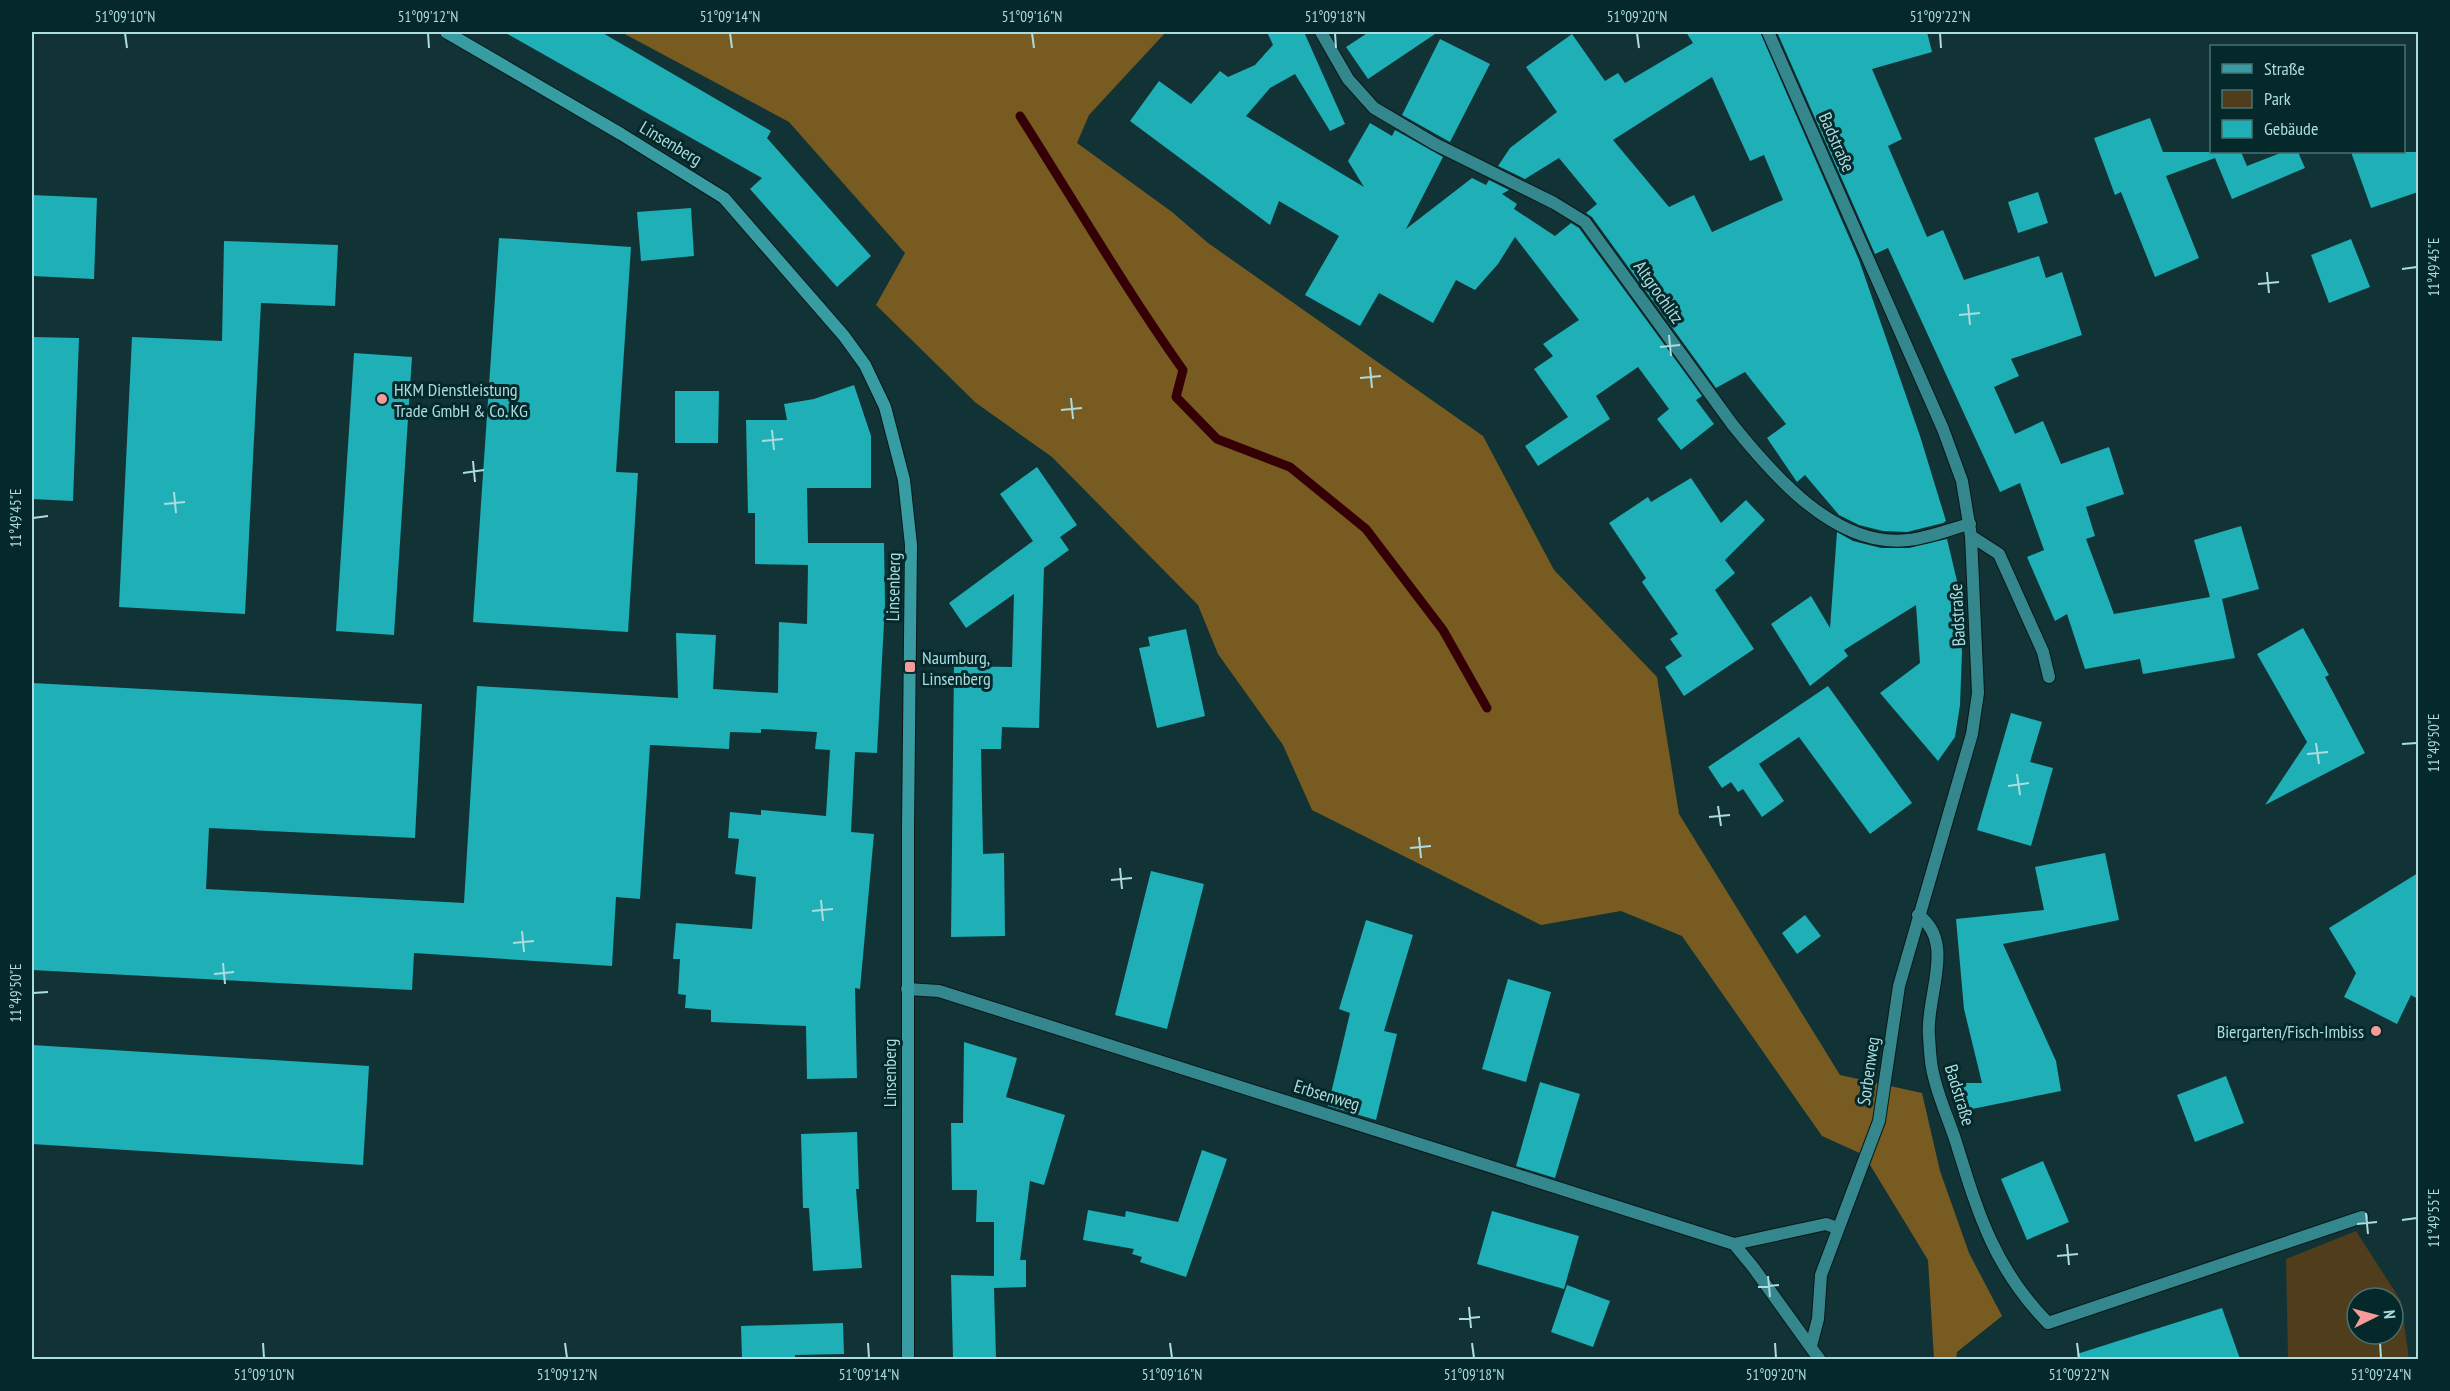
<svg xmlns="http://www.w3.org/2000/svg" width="2450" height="1391" font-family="'PT Sans Narrow',sans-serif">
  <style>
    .green { fill: #4f3d1c; fill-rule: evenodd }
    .forest { fill: #785b21 }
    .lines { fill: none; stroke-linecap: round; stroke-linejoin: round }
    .stream { stroke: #340005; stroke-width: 9 }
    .building { fill: #1eafb7; fill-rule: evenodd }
    .street-casing { stroke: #0a1819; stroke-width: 14 }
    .secondary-casing { stroke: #0a1819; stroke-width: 14 }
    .street { stroke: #34878c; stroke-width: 12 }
    .secondary { stroke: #379da3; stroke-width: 12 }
    .ticks { fill: none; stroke: #acdcdf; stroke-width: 2 }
    .poi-dot { fill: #f59b99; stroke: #05292b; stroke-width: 2 }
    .labels { text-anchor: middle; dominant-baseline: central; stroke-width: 6; stroke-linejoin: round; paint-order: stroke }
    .street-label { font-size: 18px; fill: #acdcdf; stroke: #05292b }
    .poi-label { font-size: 18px; fill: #acdcdf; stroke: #05292b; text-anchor: start }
    .neatline { fill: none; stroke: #acdcdf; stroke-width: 2 }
    .ticks-label { font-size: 15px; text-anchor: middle; fill: #acdcdf }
  </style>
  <rect width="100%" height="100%" fill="#113335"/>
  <path class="green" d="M 2356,1231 L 2401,1301 L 2409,1359 L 2288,1359 L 2286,1259 ZM 2357,1298 L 2393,1298 L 2393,1334 L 2357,1334 Z"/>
  <path class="forest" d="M 621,32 L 1166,32 L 1089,115 L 1077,143 L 1172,212 L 1208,243 L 1483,436 L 1554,570 L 1657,677 L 1679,814 L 1840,1075 L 1922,1093 L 1940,1171 L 1969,1253 L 2002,1316 L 1957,1352 L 1956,1359 L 1934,1359 L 1928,1260 L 1864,1155 L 1822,1136 L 1682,936 L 1621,911 L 1541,925 L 1312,810 L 1283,745 L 1218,654 L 1198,605 L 1052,457 L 976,403 L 876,305 L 905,253 L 789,122 Z"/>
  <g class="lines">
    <path class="stream" d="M 1020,116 C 1074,201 1125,288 1183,370 L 1176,397 L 1217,439 L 1290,467 L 1366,529 L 1443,630 L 1487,708"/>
  </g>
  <path class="building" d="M 504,32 L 601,32 L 771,131 L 767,138 L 871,256 L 837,287 L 750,189 L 762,178 Z
    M 1267,32 L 1304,32 L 1345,124 L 1330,131 L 1295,74 L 1270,88 L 1246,116 L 1364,187 L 1348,161 L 1370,123 L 1392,136 L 1395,130 L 1443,157 L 1406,229 L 1472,178 L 1486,185 L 1489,180 L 1509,190 L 1502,194 L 1517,204 L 1514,209 L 1555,236 L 1571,223 L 1579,228 L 1702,396 L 1696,400 L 1714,424 L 1681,450 L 1657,419 L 1669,409 L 1638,367 L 1596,396 L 1610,419 L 1538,466 L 1525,446 L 1568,417 L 1534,369 L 1553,356 L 1543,344 L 1579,320 L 1515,237 L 1498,264 L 1475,290 L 1456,280 L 1433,323 L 1379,293 L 1360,326 L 1305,295 L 1339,236 L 1279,201 L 1270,225 L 1130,121 L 1159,81 L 1191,104 L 1220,71 L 1228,77 L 1255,65 L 1273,45 Z
    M 1369,32 L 1438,32 L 1368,79 L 1346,47 Z
    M 1686,32 L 1760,32 L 1859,260 L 1920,436 L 1946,521 L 1943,523 L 1907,532 L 1883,531 L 1859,525 L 1839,515 L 1805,475 L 1797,482 L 1767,438 L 1786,424 L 1745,372 L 1716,388 L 1592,217 L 1586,213 L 1597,204 L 1559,158 L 1525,179 L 1498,166 L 1510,148 L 1557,112 L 1526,67 L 1572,34 L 1605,81 L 1618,73 L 1625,83 L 1693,43 ZM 1712,77 L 1750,161 L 1764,155 L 1783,200 L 1712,232 L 1694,195 L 1669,207 L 1613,140 Z
    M 1777,32 L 1927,32 L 1932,52 L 1872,69 L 1902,139 L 1888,146 L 1927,237 L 1943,230 L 1964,280 L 2039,256 L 2046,278 L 2062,272 L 2082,335 L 2011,359 L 2019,376 L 1994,387 L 2015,434 L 2043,421 L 2061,464 L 2109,447 L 2124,494 L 2086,507 L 2095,536 L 2086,539 L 2114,614 L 2210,597 L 2194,540 L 2241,526 L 2259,589 L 2222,599 L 2235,658 L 2143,674 L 2140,659 L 2085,669 L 2067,614 L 2055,621 L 2027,557 L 2044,550 L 2020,483 L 2000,492 L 1888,248 L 1875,254 Z
    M 1440,39 L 1490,64 L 1450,142 L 1402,115 Z
    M 2150,118 L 2163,152 L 2241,152 L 2247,166 L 2283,152 L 2298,152 L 2305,168 L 2232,199 L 2215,158 L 2166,176 L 2199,258 L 2155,277 L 2121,192 L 2115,195 L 2094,138 Z
    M 2351,152 L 2418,152 L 2418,192 L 2371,208 Z
    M 2038,192 L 2048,223 L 2018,233 L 2008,202 Z
    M 32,195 L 97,198 L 94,279 L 32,276 Z
    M 691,208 L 694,256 L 641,261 L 637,212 Z
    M 499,238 L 631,247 L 616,472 L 638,473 L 628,632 L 473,622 Z
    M 2351,239 L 2370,287 L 2329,303 L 2311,255 Z
    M 224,241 L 338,245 L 335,306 L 261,303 L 245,614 L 119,607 L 132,337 L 222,341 Z
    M 32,337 L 79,338 L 73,501 L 32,499 Z
    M 354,353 L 412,357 L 394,635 L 336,631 Z
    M 854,385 L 871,436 L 871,488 L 807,488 L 808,543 L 884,543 L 885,604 L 877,753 L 855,752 L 851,832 L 874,834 L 860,989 L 855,988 L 857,1078 L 807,1079 L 806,1026 L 711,1022 L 711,1010 L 685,1008 L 686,995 L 678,994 L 680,959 L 673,959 L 676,923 L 752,929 L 756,877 L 735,874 L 739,839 L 728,838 L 730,812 L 761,815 L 761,810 L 826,816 L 830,750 L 815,749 L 817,732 L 761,729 L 761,733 L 730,732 L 729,749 L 650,745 L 640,899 L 616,897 L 612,966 L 414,953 L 412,990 L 32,970 L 32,683 L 422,704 L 415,838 L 209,828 L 206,889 L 464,903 L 477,686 L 678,698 L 676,633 L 716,635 L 713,689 L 778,693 L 779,622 L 807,624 L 808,565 L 755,564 L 755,513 L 748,513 L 746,420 L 787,420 L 784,404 L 814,399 Z
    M 675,391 L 719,391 L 718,443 L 675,443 Z
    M 1037,467 L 1077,525 L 1060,537 L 1069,550 L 1044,568 L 1039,728 L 1002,727 L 1001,749 L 981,749 L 983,854 L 1004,853 L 1005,936 L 951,937 L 954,666 L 1012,667 L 1014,594 L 966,628 L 949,603 L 1033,541 L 1000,494 Z
    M 1691,478 L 1721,523 L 1746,500 L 1765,520 L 1725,560 L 1735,573 L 1715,590 L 1754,649 L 1684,696 L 1665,667 L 1682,656 L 1670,639 L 1678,634 L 1642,582 L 1646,578 L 1609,523 L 1648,497 L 1651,502 Z
    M 1837,532 L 1853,541 L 1881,548 L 1909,548 L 1947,539 L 1957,581 L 1962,652 L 1960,705 L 1955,737 L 1938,761 L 1880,693 L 1920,663 L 1916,605 L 1844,650 L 1848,656 L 1810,686 L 1771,624 L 1811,596 L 1830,628 Z
    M 2303,628 L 2329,675 L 2325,677 L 2365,753 L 2265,805 L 2307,742 L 2257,654 Z
    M 1186,629 L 1205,716 L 1157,728 L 1139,648 L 1150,646 L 1148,637 Z
    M 1828,686 L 1912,803 L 1870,834 L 1799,737 L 1759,764 L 1784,801 L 1762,817 L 1743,789 L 1738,792 L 1731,782 L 1722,788 L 1708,767 Z
    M 2011,713 L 2042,722 L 2030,762 L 2053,768 L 2031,846 L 1977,830 Z
    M 2105,853 L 2119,920 L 2003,944 L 2056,1061 L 2061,1091 L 1962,1111 L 1961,1083 L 1982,1083 L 1964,1009 L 1956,919 L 2044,910 L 2035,867 Z
    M 1151,871 L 1204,884 L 1167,1029 L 1115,1015 Z
    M 2418,873 L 2418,999 L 2411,995 L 2397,1024 L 2344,997 L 2356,973 L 2329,928 Z
    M 1805,915 L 1821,936 L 1797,954 L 1782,933 Z
    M 1366,920 L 1413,935 L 1384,1031 L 1397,1034 L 1376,1120 L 1328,1106 L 1350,1013 L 1339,1009 Z
    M 1508,979 L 1551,992 L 1526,1082 L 1482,1069 Z
    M 964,1042 L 1017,1058 L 1006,1097 L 1065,1115 L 1044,1185 L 1030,1181 L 1020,1260 L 1026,1260 L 1026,1287 L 994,1288 L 996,1359 L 953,1359 L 951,1275 L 994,1276 L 994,1222 L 976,1222 L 977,1190 L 952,1190 L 951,1123 L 963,1123 Z
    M 32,1045 L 369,1066 L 363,1165 L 32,1144 Z
    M 2226,1076 L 2244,1123 L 2195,1142 L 2177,1095 Z
    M 1540,1082 L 1580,1094 L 1555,1178 L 1516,1166 Z
    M 857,1132 L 859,1189 L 856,1189 L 862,1268 L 813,1271 L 809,1208 L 803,1208 L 801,1134 Z
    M 1202,1150 L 1227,1159 L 1186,1277 L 1140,1262 L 1142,1257 L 1132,1254 L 1134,1249 L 1083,1240 L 1088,1210 L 1125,1217 L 1126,1211 L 1178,1222 Z
    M 2043,1161 L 2069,1222 L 2027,1240 L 2001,1179 Z
    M 1492,1211 L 1579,1236 L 1564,1289 L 1477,1264 Z
    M 1567,1285 L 1610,1301 L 1593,1347 L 1551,1332 Z
    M 2222,1308 L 2240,1359 L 2078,1359 L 2077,1354 Z
    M 843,1323 L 844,1354 L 795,1355 L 795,1359 L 742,1359 L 741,1326 Z"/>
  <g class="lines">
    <g class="street-casing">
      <path id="street" d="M 1321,32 L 1348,79 L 1374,108 L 1435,144 L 1554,203 L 1585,222 L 1732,424 C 1772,474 1836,549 1908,540 C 1928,538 1950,529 1970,524
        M 1768,32 L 1943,429 L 1962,481 L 1971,536 L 1978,693 L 1972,734 L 1899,986 L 1879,1121 L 1821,1275 L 1818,1319 L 1811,1346
        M 1971,536 L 1999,554 L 2043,652 L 2049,677
        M 1918,915 C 1957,942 1925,998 1929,1036 C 1930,1049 1930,1064 1934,1077 C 1939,1099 1949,1120 1956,1142 C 1978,1213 1994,1268 2048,1323 L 2362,1217
        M 907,989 L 939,991 L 1734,1244 L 1826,1224 L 1837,1228
        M 1734,1244 L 1753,1267 L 1820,1360"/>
    </g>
    <g class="secondary-casing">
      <path id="secondary" d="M 446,32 L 621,134 L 724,198 L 844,336 L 865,365 L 885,407 L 904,480 L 911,545 L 908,828 L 908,1360"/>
    </g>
    <use href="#street" class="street"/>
    <use href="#secondary" class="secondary"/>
  </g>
  <path class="ticks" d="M 125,33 L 127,48M 428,33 L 429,48M 730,33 L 732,48M 1032,33 L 1034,48M 1335,33 L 1336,48M 1637,33 L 1639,48M 1940,33 L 1941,48M 2402,269 L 2417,267M 2267,272 L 2269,293M 2258,284 L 2279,282M 1968,304 L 1970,325M 1959,315 L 1980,313M 1669,335 L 1671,356M 1660,347 L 1680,345M 1370,367 L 1372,388M 1360,378 L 1381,376M 1071,398 L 1073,419M 1061,410 L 1082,408M 772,430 L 774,450M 762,441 L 783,439M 473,461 L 475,482M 463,473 L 484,470M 174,492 L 176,513M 164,504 L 185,502M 33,518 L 48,516M 2316,743 L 2319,764M 2402,744 L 2417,743M 2307,754 L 2328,752M 2017,774 L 2020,795M 2008,786 L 2029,783M 1718,806 L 1721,826M 1709,817 L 1730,815M 1419,837 L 1421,858M 1410,848 L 1431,846M 1120,868 L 1122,889M 1111,880 L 1132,878M 821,900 L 823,921M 812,911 L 833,909M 522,931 L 524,952M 513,943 L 534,941M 223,963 L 225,984M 214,974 L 234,972M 33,993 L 48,992M 2366,1213 L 2368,1234M 2402,1220 L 2417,1218M 2357,1224 L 2377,1222M 2067,1244 L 2069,1265M 2057,1256 L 2078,1254M 1768,1276 L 1770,1297M 1758,1287 L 1779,1285M 1469,1307 L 1471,1328M 1459,1319 L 1480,1317M 263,1343 L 264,1358M 565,1343 L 567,1358M 868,1343 L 869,1358M 1170,1343 L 1172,1358M 1472,1343 L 1474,1358M 1775,1343 L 1776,1358M 2077,1343 L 2079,1358M 2380,1343 L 2381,1358"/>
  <g class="poi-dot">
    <circle cx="382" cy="399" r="6"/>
    <rect x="904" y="661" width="12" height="12" rx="3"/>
    <circle cx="2376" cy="1031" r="6"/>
  </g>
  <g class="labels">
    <g class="street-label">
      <text transform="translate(1837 142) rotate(66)">Badstraße</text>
      <text transform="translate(671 143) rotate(31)">Linsenberg</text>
      <text transform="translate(1659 292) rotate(55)">Altgrochlitz</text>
      <text transform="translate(893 587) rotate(-89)">Linsenberg</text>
      <text transform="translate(1957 615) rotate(-93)">Badstraße</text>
      <text transform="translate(1868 1071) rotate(-82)">Sorbenweg</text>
      <text transform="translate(889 1073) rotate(-90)">Linsenberg</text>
      <text transform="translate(1327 1095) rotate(17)">Erbsenweg</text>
      <text transform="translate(1960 1095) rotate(73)">Badstraße</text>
    </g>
    <g class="poi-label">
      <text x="394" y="389">HKM Dienstleistung<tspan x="394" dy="21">Trade GmbH &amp; Co. KG</tspan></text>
      <text x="922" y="657">Naumburg,<tspan x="922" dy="21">Linsenberg</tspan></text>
      <text x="2364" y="1031" text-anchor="end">Biergarten/Fisch-Imbiss</text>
    </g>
  </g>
  <rect width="2450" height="1391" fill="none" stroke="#05292b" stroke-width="66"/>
  <rect x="2210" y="45" width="195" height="108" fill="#05292b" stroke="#487173" stroke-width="1.5"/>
  <rect x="2222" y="64" width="30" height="9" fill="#379da3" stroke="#487173" stroke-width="1.5"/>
  <text x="2264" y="75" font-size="18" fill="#acdcdf">Straße</text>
  <rect x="2222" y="90" width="30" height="18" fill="#4f3d1c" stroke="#487173" stroke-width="1.5"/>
  <text x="2264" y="105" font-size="18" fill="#acdcdf">Park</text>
  <rect x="2222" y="120" width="30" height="18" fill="#1eafb7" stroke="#487173" stroke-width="1.5"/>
  <text x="2264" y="135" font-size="18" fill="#acdcdf">Gebäude</text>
  <g transform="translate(2375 1316) rotate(84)"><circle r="28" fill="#05292b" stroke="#487173" stroke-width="1.5"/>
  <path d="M0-4.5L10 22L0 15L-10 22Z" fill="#f59b99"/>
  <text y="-9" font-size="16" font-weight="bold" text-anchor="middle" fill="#acdcdf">N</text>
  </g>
  <rect x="33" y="33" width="2384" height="1325" class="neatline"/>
  <g class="ticks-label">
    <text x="125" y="22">51°09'10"N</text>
    <text x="428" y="22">51°09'12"N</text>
    <text x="730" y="22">51°09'14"N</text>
    <text x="1032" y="22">51°09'16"N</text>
    <text x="1335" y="22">51°09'18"N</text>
    <text x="1637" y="22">51°09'20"N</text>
    <text x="1940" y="22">51°09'22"N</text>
    <text transform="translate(2434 267) rotate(-90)" y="5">11°49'45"E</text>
    <text transform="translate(16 518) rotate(-90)" y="5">11°49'45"E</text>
    <text transform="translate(2434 743) rotate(-90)" y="5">11°49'50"E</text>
    <text transform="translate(16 993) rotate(-90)" y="5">11°49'50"E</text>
    <text transform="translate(2434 1218) rotate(-90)" y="5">11°49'55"E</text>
    <text x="264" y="1380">51°09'10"N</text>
    <text x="567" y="1380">51°09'12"N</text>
    <text x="869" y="1380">51°09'14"N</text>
    <text x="1172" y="1380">51°09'16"N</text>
    <text x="1474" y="1380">51°09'18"N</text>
    <text x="1776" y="1380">51°09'20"N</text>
    <text x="2079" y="1380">51°09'22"N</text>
    <text x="2381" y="1380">51°09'24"N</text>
  </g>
</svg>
